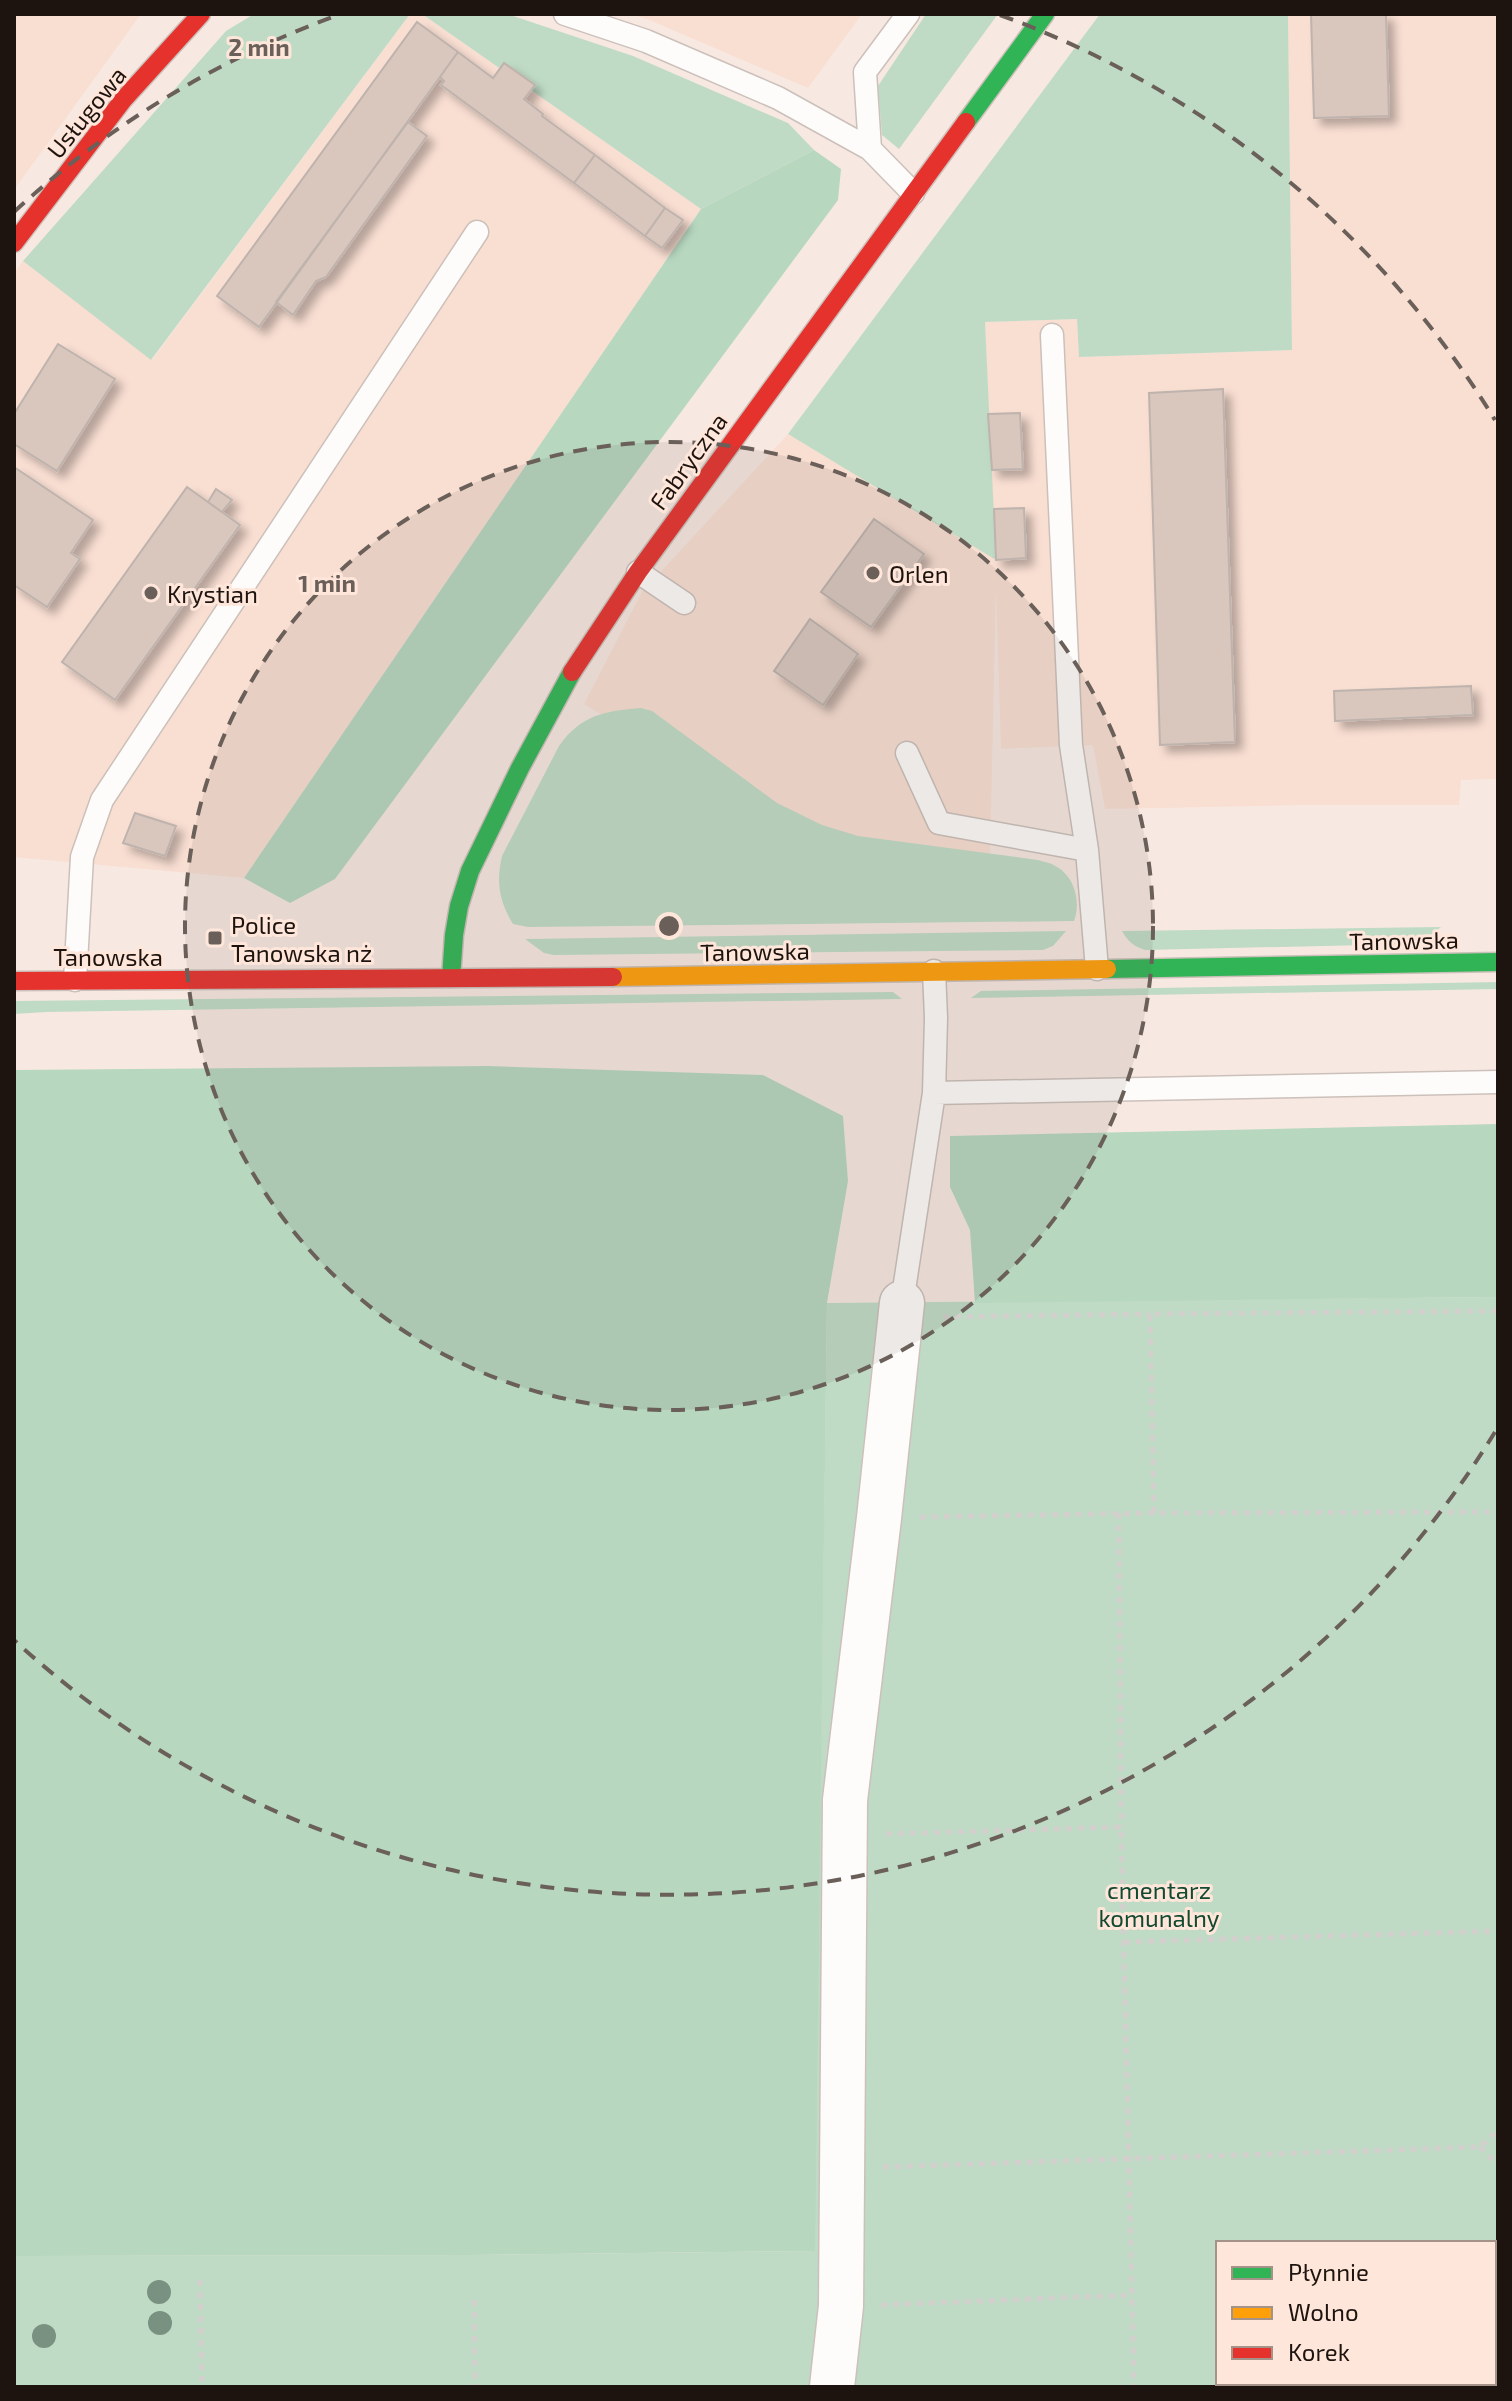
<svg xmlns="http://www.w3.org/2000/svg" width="1512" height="2401" font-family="'Exo 2',sans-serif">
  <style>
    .built { fill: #f9ded2 }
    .green { fill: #bfdbc5; fill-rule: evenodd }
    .forest { fill: #b7d7bf }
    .building { fill: #d9c6bd; stroke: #beb3ad; stroke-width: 2; filter: url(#shadow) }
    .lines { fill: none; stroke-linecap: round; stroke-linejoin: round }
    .lane-casing { stroke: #ccc0ba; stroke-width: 25 }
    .street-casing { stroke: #ccc0ba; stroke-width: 47 }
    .fast-casing { stroke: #ccc0ba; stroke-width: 21 }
    .slow-casing { stroke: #ccc0ba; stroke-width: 21 }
    .jam-casing { stroke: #ccc0ba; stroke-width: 21 }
    .path { stroke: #d2cfcd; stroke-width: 5; stroke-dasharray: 6 6; stroke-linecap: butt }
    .lane { stroke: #fefcfb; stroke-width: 22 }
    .street { stroke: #fefcfb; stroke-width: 44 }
    .fast { stroke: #30b455; stroke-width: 18 }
    .slow { stroke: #ff9f0a; stroke-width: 18 }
    .jam { stroke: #e5322d; stroke-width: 18 }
    .tree { fill: #799181 }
    .ring { fill: none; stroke: #6a5f59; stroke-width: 4; stroke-dasharray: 14 10 }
    .poi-dot { fill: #6a5f59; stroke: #ffe6da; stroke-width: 3 }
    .labels { text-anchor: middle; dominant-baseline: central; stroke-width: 6; stroke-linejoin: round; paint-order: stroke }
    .street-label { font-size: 24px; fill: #1e140f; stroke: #ffe6da }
    .poi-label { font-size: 24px; fill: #1e140f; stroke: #ffe6da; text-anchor: start }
    .park-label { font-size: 24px; fill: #124931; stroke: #ffe6da }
    .centre { fill: #6a5f59; stroke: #ffe6da; stroke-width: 4 }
    .ring-label { font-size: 24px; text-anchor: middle; font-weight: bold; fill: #6a5f59; stroke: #ffe6da; stroke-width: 6; stroke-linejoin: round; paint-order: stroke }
  </style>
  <defs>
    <filter id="shadow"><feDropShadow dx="7" dy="7" stdDeviation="4" flood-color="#0004"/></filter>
  </defs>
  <rect width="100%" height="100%" fill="#f7e9e2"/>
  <path class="built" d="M 14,14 L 141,14 L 14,190 Z
    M 410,14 L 422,14 L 701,209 L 244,878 L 14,857 L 14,273 L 23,261 L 152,360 Z
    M 630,14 L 862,14 L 808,88 L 647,19 Z
    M 1288,14 L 1498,14 L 1498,779 L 1461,780 L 1459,805 L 1303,805 L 1105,809 L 1093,745 L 1001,749 L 996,584 L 990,860 L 800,836 L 584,704 L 642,592 L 788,434 L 995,559 L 985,322 L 1077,319 L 1079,357 L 1292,350 Z"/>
  <path class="green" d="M 254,14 L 410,14 L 151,360 L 23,261 L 226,31 Z
    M 422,14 L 507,14 L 633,56 L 788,123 L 814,150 L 701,209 Z
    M 926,14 L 998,14 L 899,149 L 882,135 L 878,86 Z
    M 1100,14 L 1288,14 L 1292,350 L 1079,357 L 1077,319 L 985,322 L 996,560 L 788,434 Z
    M 641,708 L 652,711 L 777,803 L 822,825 L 858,836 L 1038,860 C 1044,862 1052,863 1057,867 C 1075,877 1081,903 1074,921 L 528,927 L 513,924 C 499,901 496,882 502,856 L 559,746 C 581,715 604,711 641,708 Z
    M 1441,927 L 1426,939 L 1410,944 L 1145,950 C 1134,946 1128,942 1122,931 Z
    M 1066,931 L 1053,946 L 1043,950 L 554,955 L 544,953 L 525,939 Z
    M 1498,982 L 1498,989 L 971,998 L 981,991 Z
    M 893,992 L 902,999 L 46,1012 L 14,1014 L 14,1001 Z
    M 1498,1297 L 1498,2387 L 14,2387 L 14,2256 L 472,2255 L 814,2251 L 827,1303 ZM 1218,2243 L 1494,2243 L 1494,2383 L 1218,2383 Z"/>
  <path class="forest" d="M 814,150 L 841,169 L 838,200 L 335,879 L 290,903 L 244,878 L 701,209 Z
    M 488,1066 L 763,1075 L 843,1116 L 848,1181 L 827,1303 L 815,2251 L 472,2255 L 14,2256 L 14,1070 Z
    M 1498,1124 L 1498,1297 L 975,1303 L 970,1230 L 950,1187 L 950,1136 Z"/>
  <path class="building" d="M 1311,14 L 1386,14 L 1389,116 L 1314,118 Z
    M 417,22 L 458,52 L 259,327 L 217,296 Z
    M 458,52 L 493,78 L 504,63 L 535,85 L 524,99 L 543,114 L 542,116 L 595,155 L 574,183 L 441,85 L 444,81 L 440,77 Z
    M 408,122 L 427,136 L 326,277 L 316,281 L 293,315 L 276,302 Z
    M 595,155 L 665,208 L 645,236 L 574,183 Z
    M 665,208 L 683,220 L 662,248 L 645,236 Z
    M 58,344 L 115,379 L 57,471 L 14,444 L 14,414 Z
    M 1223,389 L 1235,742 L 1160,745 L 1149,393 Z
    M 1020,413 L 1023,469 L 992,470 L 988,414 Z
    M 14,467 L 93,520 L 71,553 L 80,559 L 47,607 L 14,585 Z
    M 187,487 L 240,525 L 115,700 L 62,662 Z
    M 216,489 L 232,500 L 222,512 L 208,502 Z
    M 1024,508 L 1026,558 L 996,560 L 994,509 Z
    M 874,519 L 924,554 L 871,627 L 821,592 Z
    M 810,619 L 858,654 L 823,705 L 774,671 Z
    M 1471,686 L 1473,715 L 1335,721 L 1334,691 Z
    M 135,813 L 176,826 L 165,856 L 123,843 Z"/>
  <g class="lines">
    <g class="lane-casing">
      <path id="lane" d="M 565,14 L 646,41 L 778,98 L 870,149
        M 908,14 L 865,72 L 870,149 L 913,193
        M 1052,335 L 1071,745 L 1087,850
        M 638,572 L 684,603
        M 907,753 L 939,823 L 1087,850 L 1097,969
        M 75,980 L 82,857 L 102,800 L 477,232
        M 934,1093 L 1498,1082
        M 902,1303 L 934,1093 L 936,1018 L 934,971"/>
    </g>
    <g class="street-casing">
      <path id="street" d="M 832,2387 L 841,2306 L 845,1800 L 879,1518 L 902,1303"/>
    </g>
    <g class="fast-casing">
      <path id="fast" d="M 966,122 L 1045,14
        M 1107,969 L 1498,962
        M 451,978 L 454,935 L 459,906 L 470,871 L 520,768 L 572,672"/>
    </g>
    <g class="slow-casing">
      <path id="slow" d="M 613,977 L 1107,969"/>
    </g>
    <g class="jam-casing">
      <path id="jam" d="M 14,243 L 123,100 L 201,14
        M 572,672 L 638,572 L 966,122
        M 14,981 L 613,977"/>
    </g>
    <path class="path" d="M 943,1317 L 1150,1314
      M 1119,1513 L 1121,1827
      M 1154,1513 L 1150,1314 L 1498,1311
      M 920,1517 L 1154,1513 L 1498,1512
      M 886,1834 L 1121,1827 L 1134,2387
      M 1124,1942 L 1498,1931
      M 1480,2147 L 1498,2165
      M 883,2167 L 1480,2147 L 1498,2130
      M 200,2280 L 202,2387
      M 474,2300 L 475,2387
      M 881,2305 L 1132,2295"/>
    <use href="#lane" class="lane"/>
    <use href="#street" class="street"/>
    <use href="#fast" class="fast"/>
    <use href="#slow" class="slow"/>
    <use href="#jam" class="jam"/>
  </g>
  <g class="tree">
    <circle cx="159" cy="2292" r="12"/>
    <circle cx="160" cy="2323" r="12"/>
    <circle cx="44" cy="2336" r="12"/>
  </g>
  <circle cx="669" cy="926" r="484" fill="#6a5f59" fill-opacity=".12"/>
  <g class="ring">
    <circle cx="669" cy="926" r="484"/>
    <path d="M1495 1432A969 969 0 0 1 14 1640M14 212A969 969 0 0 1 338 15M1000 15A969 969 0 0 1 1495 420"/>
  </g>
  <g class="poi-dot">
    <circle cx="873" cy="573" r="8"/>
    <circle cx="151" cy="593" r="8"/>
    <rect x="207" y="930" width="16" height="16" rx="4"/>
  </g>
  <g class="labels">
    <g class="street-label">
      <text transform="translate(86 112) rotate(-51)">Usługowa</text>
      <text transform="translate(688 461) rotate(-54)">Fabryczna</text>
      <text transform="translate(1404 940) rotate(-1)">Tanowska</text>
      <text transform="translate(755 951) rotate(-1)">Tanowska</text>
      <text x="108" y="956">Tanowska</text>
    </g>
    <g class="poi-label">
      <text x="889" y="573">Orlen</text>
      <text x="167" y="593">Krystian</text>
      <text x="231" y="924">Police<tspan x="231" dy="28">Tanowska nż</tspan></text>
    </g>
    <g class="park-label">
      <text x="1159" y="1889">cmentarz<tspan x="1159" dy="28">komunalny</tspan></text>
    </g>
  </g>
  <circle cx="669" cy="926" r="12" class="centre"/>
  <g class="ring-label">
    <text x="259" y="56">2 min</text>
    <text x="327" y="592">1 min</text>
  </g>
  <rect width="1512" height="2401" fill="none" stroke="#1e140f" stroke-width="32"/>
  <rect x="1216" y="2241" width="280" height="144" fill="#ffe6da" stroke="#a59289" stroke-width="2"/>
  <rect x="1232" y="2267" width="40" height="12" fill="#30b455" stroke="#a59289" stroke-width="2"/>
  <text x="1288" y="2281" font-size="24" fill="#1e140f">Płynnie</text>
  <rect x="1232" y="2307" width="40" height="12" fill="#ff9f0a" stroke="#a59289" stroke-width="2"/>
  <text x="1288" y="2321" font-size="24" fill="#1e140f">Wolno</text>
  <rect x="1232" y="2347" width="40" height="12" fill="#e5322d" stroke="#a59289" stroke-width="2"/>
  <text x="1288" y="2361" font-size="24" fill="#1e140f">Korek</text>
</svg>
